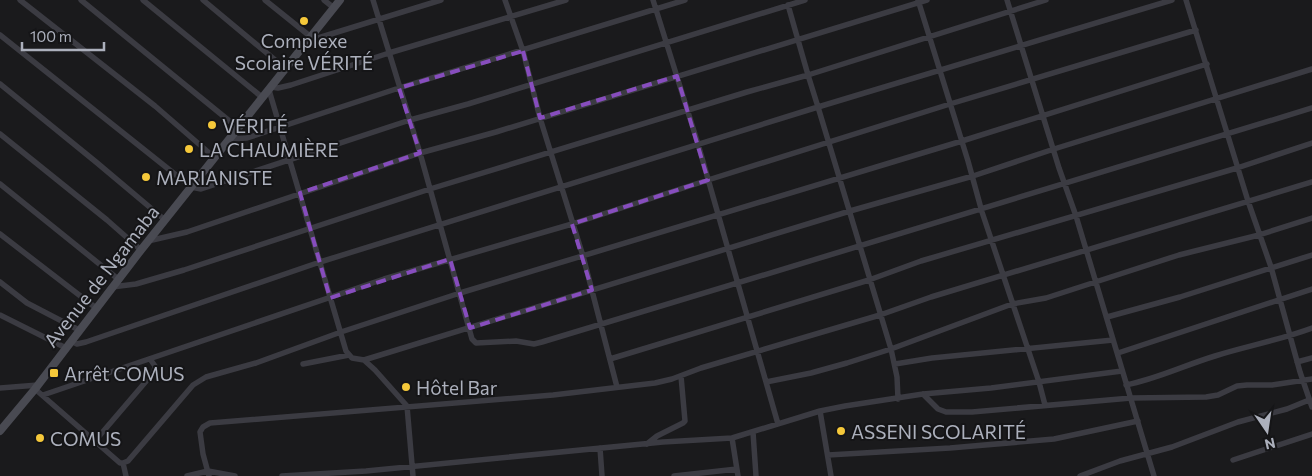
<svg xmlns="http://www.w3.org/2000/svg" width="1312" height="476" font-family="Commissioner,sans-serif">
  <style>
    .lines { fill: none; stroke-linecap: round; stroke-linejoin: round }
    .minor { stroke: #3b3b42; stroke-width: 5.5 }
    .secondary { stroke: #494a52; stroke-width: 8 }
    .marked { fill: none; stroke: #874dbe; stroke-width: 4; stroke-dasharray: 10 6; stroke-linejoin: round }
    .poi-dot { fill: #f5c83a; stroke: #151517; stroke-width: 2 }
    .labels { text-anchor: middle; dominant-baseline: central; stroke-width: 4; stroke-linejoin: round; paint-order: stroke }
    .poi-label { font-size: 19px; fill: #acb0bc; stroke: #151517; text-anchor: start }
    .street-label { font-size: 19px; fill: #acb0bc; stroke: #151517 }
  </style>
  <rect width="100%" height="100%" fill="#1a1a1c"/>
  <g class="lines">
    <path class="minor" d="M 20,0 L 155,106 L 215,158
      M 81,0 L 238,128
      M 143,0 L 263,98
      M 203,0 L 286,69
      M 265,0 L 311,37 L 318,38 L 441,0
      M 324,0 L 334,8
      M 373,0 L 420,153 L 472,339 L 476,343 L 516,341 L 534,344 L 542,342 C 799,265 1055,186 1312,108
      M 505,0 L 523,51 L 540,118 L 583,256 L 617,387
      M 653,0 L 698,144 L 778,424
      M 918,0 L 968,161 L 982,212 L 1039,382 L 1045,405
      M 1007,0 L 1059,168 L 1076,216 L 1154,476
      M 1186,0 L 1248,201 L 1271,267 L 1300,372 L 1312,407
      M 0,35 L 191,187 L 201,189 L 410,120 L 468,104 L 805,0
      M 0,84 L 96,162 L 165,220
      M 271,87 L 278,88 L 291,85 L 389,53 L 566,0
      M 269,90 L 346,351 L 352,358 L 364,360 L 850,211 L 973,176 L 1054,149 L 1312,69
      M 0,134 L 107,220 L 141,250
      M 229,139 L 247,138 L 399,88 L 685,0
      M 0,184 L 118,279
      M 0,234 L 96,308
      M 148,241 L 187,232 L 420,153 L 496,132 L 927,0
      M 0,282 L 27,303 L 79,330
      M 112,287 L 136,284 L 184,270 L 430,189 L 747,92 L 808,75 L 788,5
      M 0,315 L 66,348
      M 1107,317 L 1180,297 L 1312,255
      M 71,341 L 77,344 L 86,342 L 320,262 L 818,107 L 808,75 L 1046,0
      M 1118,353 L 1312,289
      M 610,359 L 869,280 L 921,261 L 1237,168 L 1312,143
      M 364,360 L 375,370 L 407,406 L 413,476
      M 1297,362 L 1312,358
      M 303,364 L 349,355
      M 895,364 L 932,358 L 1113,340
      M 766,382 L 811,373 L 847,363 L 891,349 L 1012,304 L 1046,298 L 1179,255 L 1259,235 L 1312,218
      M 1126,385 C 1157,379 1185,365 1215,356 C 1247,346 1280,340 1312,328
      M 0,388 L 38,385
      M 35,389 L 120,463 L 123,463
      M 923,394 L 938,409 L 946,412 L 972,412 L 1131,398 L 1206,397 L 1218,395 L 1237,386 L 1247,385 L 1272,385 L 1312,379
      M 43,395 L 384,279 L 572,224 L 708,180 L 950,104 L 1196,30
      M 898,399 L 897,377 L 891,349 L 818,107 L 1172,0
      M 820,411 L 831,476
      M 753,432 L 756,476
      M 732,438 L 738,476
      M 95,441 L 154,372 L 155,366 L 150,359
      M 647,444 L 657,436 L 683,423 L 685,421 L 681,376
      M 600,448 L 602,476
      M 828,455 L 950,448 L 1054,439 L 1138,421
      M 1233,460 L 1312,434
      M 123,463 L 128,461 L 193,385 L 206,377 L 256,363 L 341,332 L 460,293 L 962,141 L 1207,64
      M 123,463 L 126,476
      M 187,476 L 208,471 L 235,476
      M 209,476 L 203,454 L 200,432 L 203,427 L 210,423 L 553,395 L 655,383 L 672,379 L 701,368 L 880,315 L 931,297 L 1312,182
      M 282,476 L 366,471 L 663,442 L 732,438 L 820,411 L 845,406 L 923,394 L 991,388 L 1122,371
      M 674,476 L 737,469
      M 1080,476 L 1120,461 L 1172,447 L 1238,422 L 1287,409 L 1309,400"/>
    <path class="secondary" d="M 0,431 L 35,389 L 141,250 L 340,0"/>
  </g>
  <path class="marked" d="M 523,51 L 540,118 L 677,76 L 708,180 L 572,224 L 592,290 L 470,328 L 450,259 L 330,298 L 300,193 L 420,153 L 399,88 Z"/>
  <g class="poi-dot">
    <circle cx="304" cy="21" r="5"/>
    <circle cx="212" cy="125" r="5"/>
    <circle cx="189" cy="149" r="5"/>
    <circle cx="146" cy="177" r="5"/>
    <rect x="49" y="368" width="10" height="10" rx="2.5"/>
    <circle cx="406" cy="387" r="5"/>
    <circle cx="841" cy="431" r="5"/>
    <circle cx="40" cy="438" r="5"/>
  </g>
  <g class="labels">
    <g class="poi-label">
      <text x="304" y="40" text-anchor="middle">Complexe<tspan x="304" dy="22">Scolaire VÉRITÉ</tspan></text>
      <text x="222" y="125">VÉRITÉ</text>
      <text x="199" y="149">LA CHAUMIÈRE</text>
      <text x="156" y="177">MARIANISTE</text>
      <text x="64" y="373">Arrêt COMUS</text>
      <text x="416" y="387">Hôtel Bar</text>
      <text x="851" y="431">ASSENI SCOLARITÉ</text>
      <text x="50" y="438">COMUS</text>
    </g>
    <g class="street-label">
      <text transform="translate(101 276) rotate(-52)">Avenue de Ngamaba</text>
    </g>
  </g>
  <g transform="translate(1267 431) rotate(167)" stroke="#151517" stroke-width="4" paint-order="stroke">
  <path d="M0-4L9 19L0 12L-9 19Z" fill="#acb0bc"/>
  <text y="-8" font-size="14" font-weight="bold" text-anchor="middle" fill="#acb0bc">N</text>
  </g>
  <path d="M22 42v8h82v-8" fill="none" stroke="#acb0bc" stroke-width="2.5"/>
  <text x="30" y="42" font-size="15" fill="#acb0bc" stroke="#151517" stroke-width="4" paint-order="stroke">100 m</text>
</svg>
